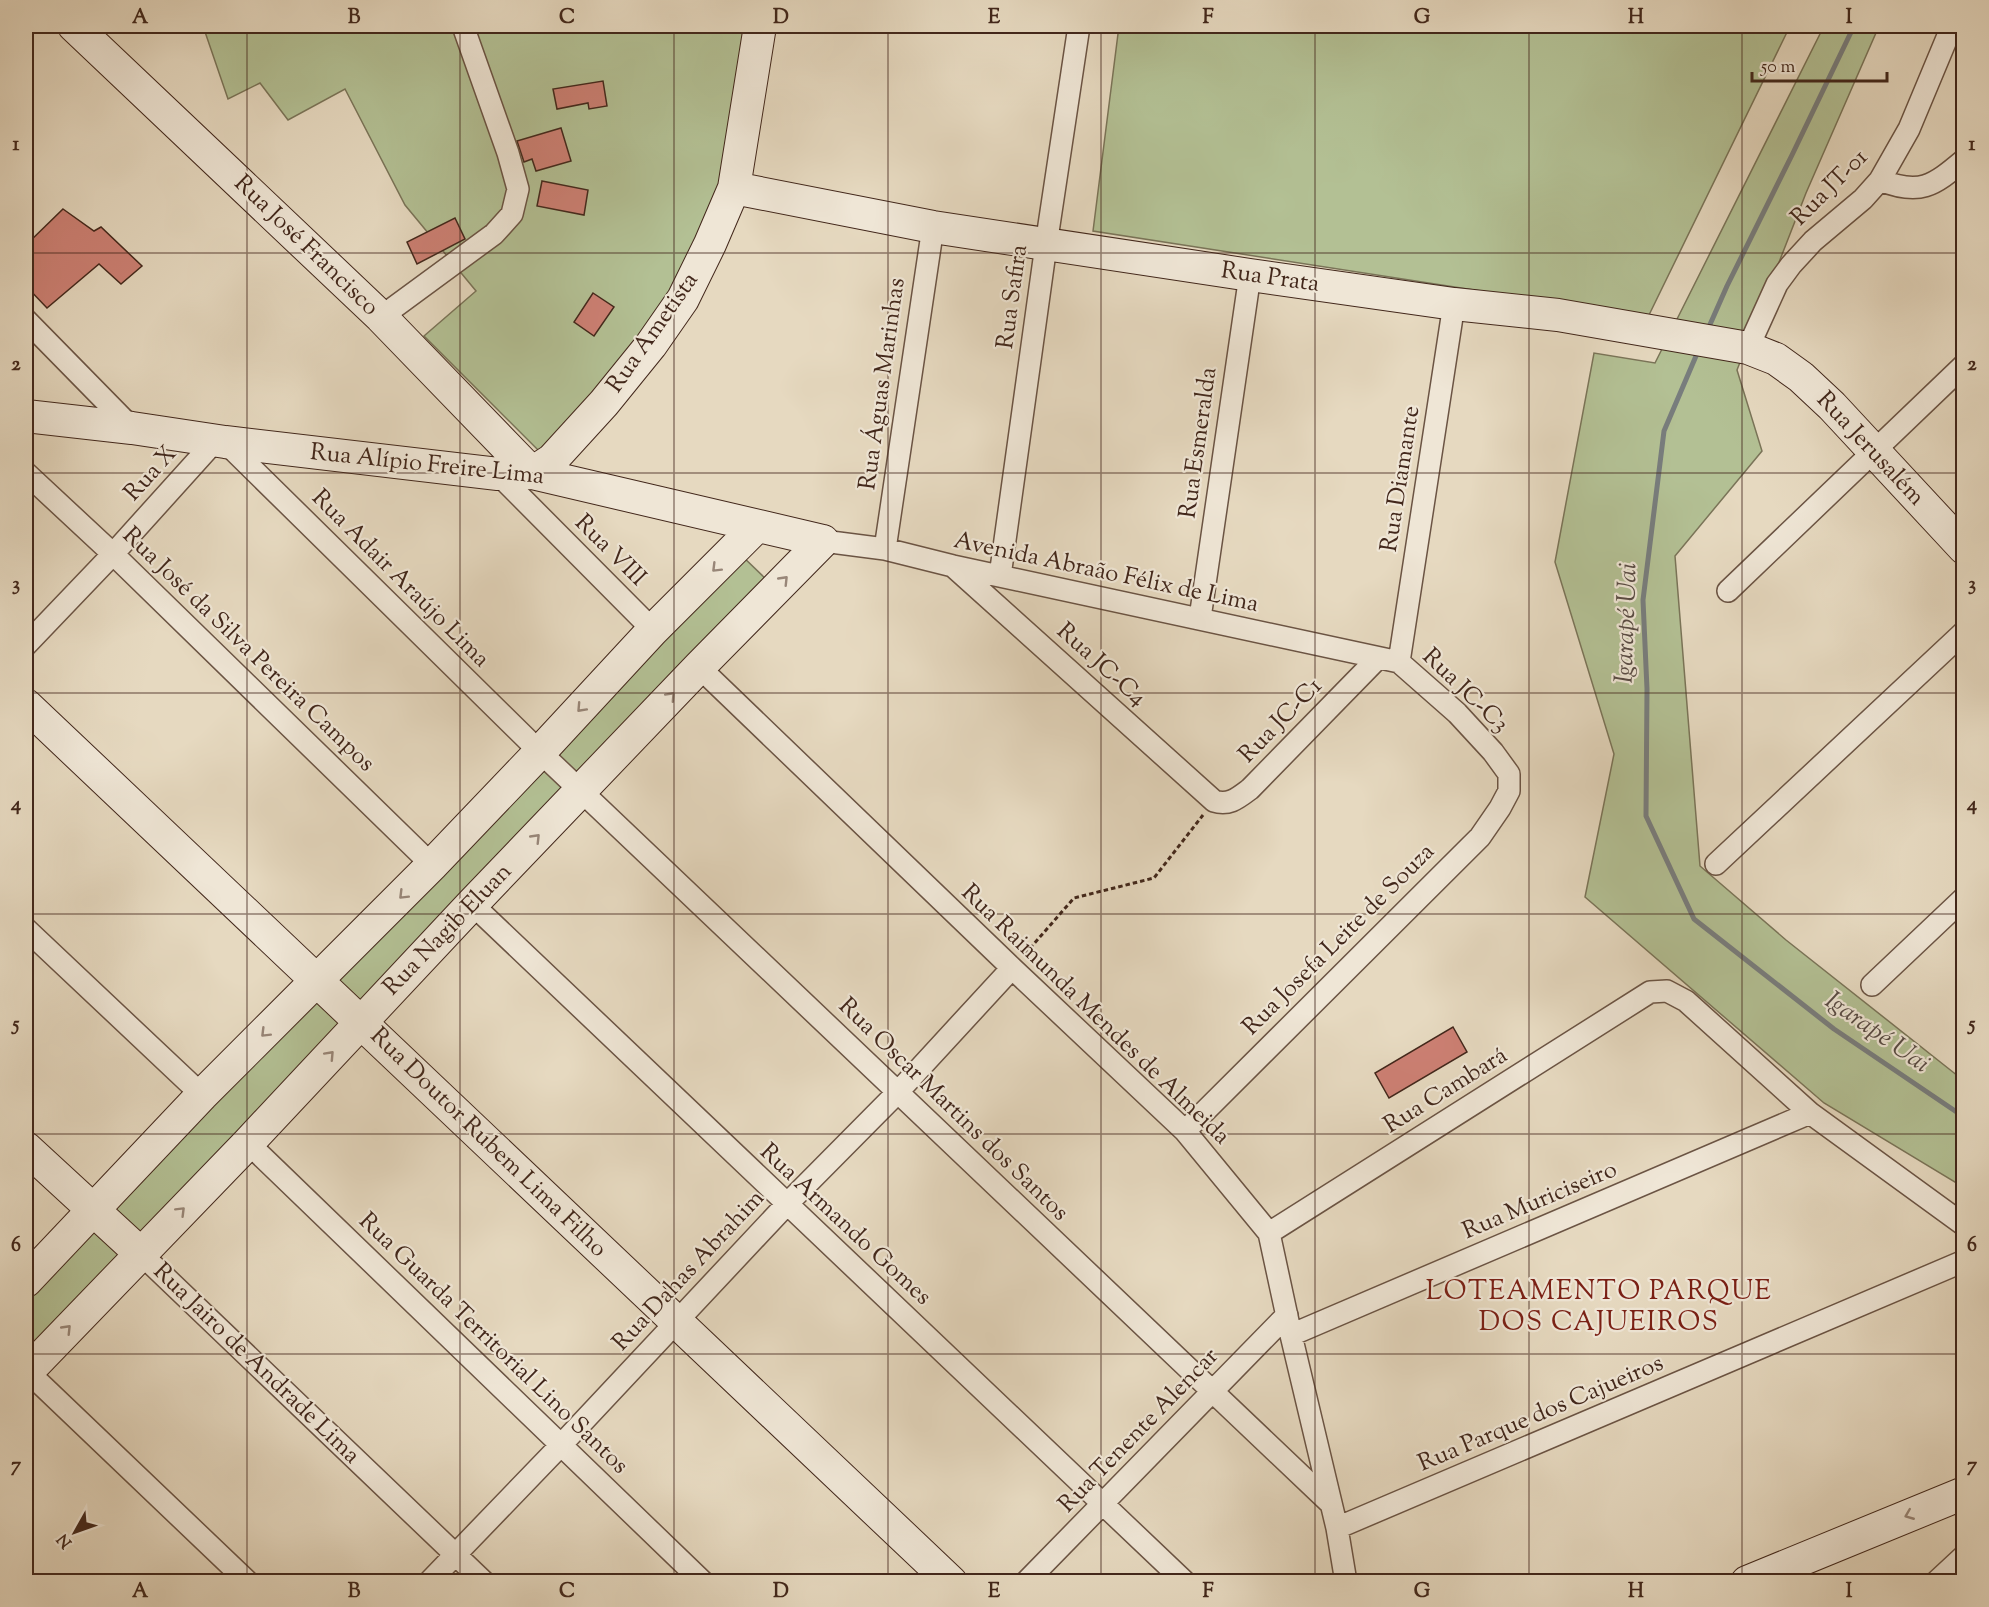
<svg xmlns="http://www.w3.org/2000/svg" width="1989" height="1607" font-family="'Sorts Mill Goudy',serif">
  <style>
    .green { fill: #b3c094; stroke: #7a7458; stroke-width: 1.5 }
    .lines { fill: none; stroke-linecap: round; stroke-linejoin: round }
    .stream { stroke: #787d7d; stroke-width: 5 }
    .building { fill: #cd8074; stroke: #42271b; stroke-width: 1.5 }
    .street-casing { stroke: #6b5444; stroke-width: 24 }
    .secondary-casing { stroke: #42271b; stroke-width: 34 }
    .path { stroke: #42271b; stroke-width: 3; stroke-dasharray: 4.5 3; stroke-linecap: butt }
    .street { stroke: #efe6d6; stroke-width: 21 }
    .secondary { stroke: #efe6d6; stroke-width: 32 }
    .oneway { stroke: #988678 }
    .grid { fill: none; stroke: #42271b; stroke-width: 1.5; stroke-opacity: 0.55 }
    .labels { text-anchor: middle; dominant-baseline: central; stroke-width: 4.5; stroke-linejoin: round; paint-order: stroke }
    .street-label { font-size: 24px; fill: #42271b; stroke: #efe6d6 }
    .water-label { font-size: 26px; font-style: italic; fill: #584b44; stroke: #efe6d6 }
    .quarter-label { font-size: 27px; letter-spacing: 1.5px; fill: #7a1f14; stroke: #efe6d6 }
    .neatline { fill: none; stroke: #42271b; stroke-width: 2 }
    .grid-label { font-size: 20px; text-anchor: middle; font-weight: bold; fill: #42271b }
  </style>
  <rect width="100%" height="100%" fill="#e6d9c0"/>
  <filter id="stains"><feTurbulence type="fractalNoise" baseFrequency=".00333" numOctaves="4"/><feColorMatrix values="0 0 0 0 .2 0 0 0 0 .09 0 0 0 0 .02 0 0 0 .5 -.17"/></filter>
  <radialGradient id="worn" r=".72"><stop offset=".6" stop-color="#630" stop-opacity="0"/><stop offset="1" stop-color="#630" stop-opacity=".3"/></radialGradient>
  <path class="green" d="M 203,26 L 748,26 L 722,186 L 664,311 L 541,453 L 424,336 L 476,291 L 405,205 L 345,89 L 288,120 L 260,83 L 228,99 Z
    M 1119,26 L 1790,26 L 1648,317 L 1093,231 Z
    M 1824,26 L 1879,26 L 1806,193 L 1737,370 L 1762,451 L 1675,556 L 1700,866 L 1786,940 L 1963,1080 L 1963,1187 L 1824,1103 L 1585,897 L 1614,754 L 1555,562 L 1594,353 L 1655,363 Z
    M 739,553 L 767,580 L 26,1352 L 26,1299 Z"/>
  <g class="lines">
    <path class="stream" d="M 1708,329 L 1727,286 L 1792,155 L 1854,26
      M 1699,349 L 1664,431 L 1643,600 L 1647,689 L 1646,816 L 1694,919 L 1834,1029 L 1964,1117"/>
  </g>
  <path class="building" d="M 603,81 L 607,106 L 589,109 L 588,103 L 557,109 L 553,89 Z
    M 561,128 L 571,161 L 536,171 L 532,159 L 524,162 L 517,141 Z
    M 542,181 L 588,190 L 584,215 L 537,206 Z
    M 63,209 L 94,231 L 101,227 L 142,266 L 121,284 L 99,264 L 47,308 L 26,286 L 26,245 Z
    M 455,218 L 465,239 L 417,264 L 407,242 Z
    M 593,293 L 614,307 L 594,336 L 574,322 Z
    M 1453,1027 L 1467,1052 L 1389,1098 L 1375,1073 Z"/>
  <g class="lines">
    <g class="street-casing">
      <path id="street" d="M 1880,180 C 1920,196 1933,186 1964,160
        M 381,317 L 494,234 L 512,214 L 518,189 L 508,153 L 463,26
        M 26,320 L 132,428
        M 1748,348 L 1777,284 L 1791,265 L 1813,241 L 1863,199 L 1880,180 L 1909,129 L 1952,26
        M 225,442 L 540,752 L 1331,1504
        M 26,473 L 113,554 L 432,865
        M 498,474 L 653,630
        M 823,541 L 885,549 L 953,566 L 1399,662 L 1457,713 L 1493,752 L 1509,774 L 1509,791 L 1500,808 L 1480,837 L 1185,1131
        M 885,549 L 933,227
        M 955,568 L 1214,801 C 1229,806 1238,798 1250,789 L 1378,658
        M 1000,576 L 1046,245 L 1079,26
        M 1728,591 L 1964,365
        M 1200,618 L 1250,275
        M 26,645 L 113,554 L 215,441
        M 1399,662 L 1454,304
        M 699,667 L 1012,968 L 1185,1131 L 1269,1233 L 1291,1335 L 1337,1528 L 1346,1582
        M 1716,864 L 1964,632
        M 472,904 L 1185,1582
        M 26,929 L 202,1095
        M 1872,985 L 1964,898
        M 248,1143 L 703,1582
        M 1269,1233 L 1650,992 L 1667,991 L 1686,1001 L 1810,1113 L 1964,1225
        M 140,1253 L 484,1582
        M 1291,1335 L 1810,1113
        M 27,1371 L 248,1582
        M 1337,1528 L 1964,1261
        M 429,1582 L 561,1445 L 786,1205 L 897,1093 L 1012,968
        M 1026,1582 L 1287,1315
        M 1936,1582 L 1964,1556"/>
    </g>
    <g class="secondary-casing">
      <path id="secondary" d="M 74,26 L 381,317 L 532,473
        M 734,188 L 933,227 L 1250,275 L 1454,304 L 1558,315 L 1748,348 L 1776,359 L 1801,377 L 1832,406 L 1964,548
        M 26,416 L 132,428 L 225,442 L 498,474 L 532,473 L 823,541
        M 532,473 L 552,460 L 604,403 L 651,345 L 683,299 L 710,244 L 734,188 L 760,26
        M 26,705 L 951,1582
        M 26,1148 L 140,1253
        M 26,1281 L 202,1095 L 432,865 L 540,752 L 653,630 L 757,526
        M 26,1373 L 248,1143 L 472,904 L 699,667 L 823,541
        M 1747,1582 L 1964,1493"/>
    </g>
    <path class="path" d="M 1025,954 L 1074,898 L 1154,878 L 1203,815
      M 1716,1582 L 1725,1578"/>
    <use href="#street" class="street"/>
    <use href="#secondary" class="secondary"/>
  </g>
  <defs><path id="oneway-chevron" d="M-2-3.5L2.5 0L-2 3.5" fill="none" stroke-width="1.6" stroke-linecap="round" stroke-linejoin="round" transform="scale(1.5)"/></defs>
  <g class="oneway">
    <use href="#oneway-chevron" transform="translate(716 568) rotate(135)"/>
    <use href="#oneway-chevron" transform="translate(784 580) rotate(-46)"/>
    <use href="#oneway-chevron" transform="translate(671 696) rotate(-47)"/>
    <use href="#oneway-chevron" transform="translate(581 708) rotate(133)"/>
    <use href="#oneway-chevron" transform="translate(536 838) rotate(-46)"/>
    <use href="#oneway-chevron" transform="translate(403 895) rotate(135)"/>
    <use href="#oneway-chevron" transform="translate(265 1033) rotate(135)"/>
    <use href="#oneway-chevron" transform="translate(330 1055) rotate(-47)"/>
    <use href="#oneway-chevron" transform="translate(181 1211) rotate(-45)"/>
    <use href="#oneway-chevron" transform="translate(67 1329) rotate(-46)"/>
    <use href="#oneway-chevron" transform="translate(1909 1515) rotate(158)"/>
  </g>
  <path class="grid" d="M 247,26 L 247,1582M 460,26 L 460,1582M 674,26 L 674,1582M 888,26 L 888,1582M 1101,26 L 1101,1582M 1315,26 L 1315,1582M 1529,26 L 1529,1582M 1742,26 L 1742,1582M 26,253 L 1964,253M 26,473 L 1964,473M 26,693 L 1964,693M 26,914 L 1964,914M 26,1134 L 1964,1134M 26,1354 L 1964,1354"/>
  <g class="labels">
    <g class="street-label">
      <text transform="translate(1830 188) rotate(-45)">Rua JT-01</text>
      <text transform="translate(306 246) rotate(44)">Rua José Francisco</text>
      <text transform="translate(1270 278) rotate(8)">Rua Prata</text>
      <text transform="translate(1013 297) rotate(-82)">Rua Safira</text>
      <text transform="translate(653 333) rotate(-55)">Rua Ametista</text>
      <text transform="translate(883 384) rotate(-82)">Rua Águas Marinhas</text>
      <text transform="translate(1199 443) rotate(-82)">Rua Esmeralda</text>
      <text transform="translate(1870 449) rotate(47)">Rua Jerusalém</text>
      <text transform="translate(427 465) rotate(6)">Rua Alípio Freire Lima</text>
      <text transform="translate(151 474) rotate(-48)">Rua X</text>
      <text transform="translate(1401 479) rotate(-81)">Rua Diamante</text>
      <text transform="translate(610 551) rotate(45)">Rua VIII</text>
      <text transform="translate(1106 573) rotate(12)">Avenida Abraão Félix de Lima</text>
      <text transform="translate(400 579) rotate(45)">Rua Adair Araújo Lima</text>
      <text transform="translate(248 650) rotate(44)">Rua José da Silva Pereira Campos</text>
      <text transform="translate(1101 665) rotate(42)">Rua JC-C4</text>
      <text transform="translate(1465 691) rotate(44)">Rua JC-C3</text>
      <text transform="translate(1281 721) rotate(-46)">Rua JC-C1</text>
      <text transform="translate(448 930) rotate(-46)">Rua Nagib Eluan</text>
      <text transform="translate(1339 940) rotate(-45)">Rua Josefa Leite de Souza</text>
      <text transform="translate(1095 1015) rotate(44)">Rua Raimunda Mendes de Almeida</text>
      <text transform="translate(1446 1091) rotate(-32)">Rua Cambará</text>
      <text transform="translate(953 1110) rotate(44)">Rua Oscar Martins dos Santos</text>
      <text transform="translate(488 1143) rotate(44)">Rua Doutor Rubem Lima Filho</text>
      <text transform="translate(1540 1201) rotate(-23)">Rua Muriciseiro</text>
      <text transform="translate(845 1225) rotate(43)">Rua Armando Gomes</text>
      <text transform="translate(689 1271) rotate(-47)">Rua Dahas Abrahim</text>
      <text transform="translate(493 1344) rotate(44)">Rua Guarda Territorial Lino Santos</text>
      <text transform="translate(256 1364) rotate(44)">Rua Jairo de Andrade Lima</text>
      <text transform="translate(1541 1414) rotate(-23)">Rua Parque dos Cajueiros</text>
      <text transform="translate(1139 1431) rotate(-46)">Rua Tenente Alencar</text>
    </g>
    <g class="water-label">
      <text transform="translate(1627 623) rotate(-88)">Igarapé Uai</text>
      <text transform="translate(1877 1033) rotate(35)">Igarapé Uai</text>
    </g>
    <g class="quarter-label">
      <text x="1599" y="1292">LOTEAMENTO PARQUE<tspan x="1599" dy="31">DOS CAJUEIROS</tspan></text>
    </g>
  </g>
  <rect width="1989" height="1607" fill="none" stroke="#e6d9c0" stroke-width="66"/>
  <g transform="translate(75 1532) rotate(230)" stroke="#efe6d6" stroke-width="4.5" paint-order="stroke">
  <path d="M0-4.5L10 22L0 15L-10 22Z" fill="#42271b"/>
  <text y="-9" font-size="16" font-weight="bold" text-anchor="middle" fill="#42271b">N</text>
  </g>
  <path d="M1752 72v9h135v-9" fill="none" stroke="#42271b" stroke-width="3"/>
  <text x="1761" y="72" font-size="18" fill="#42271b" stroke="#efe6d6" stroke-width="4.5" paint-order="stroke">50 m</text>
  <rect x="33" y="33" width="1923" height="1541" class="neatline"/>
  <g class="grid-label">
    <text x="140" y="23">A</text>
    <text x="354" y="23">B</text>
    <text x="567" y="23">C</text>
    <text x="781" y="23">D</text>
    <text x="994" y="23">E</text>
    <text x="1208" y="23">F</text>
    <text x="1422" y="23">G</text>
    <text x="1636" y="23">H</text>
    <text x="1849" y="23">I</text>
    <text x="16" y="150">1</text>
    <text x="1972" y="150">1</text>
    <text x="16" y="370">2</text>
    <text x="1972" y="370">2</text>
    <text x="16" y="590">3</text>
    <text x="1972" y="590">3</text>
    <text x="16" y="810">4</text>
    <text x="1972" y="810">4</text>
    <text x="16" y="1030">5</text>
    <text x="1972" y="1030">5</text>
    <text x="16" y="1251">6</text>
    <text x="1972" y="1251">6</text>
    <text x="16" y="1471">7</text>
    <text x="1972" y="1471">7</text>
    <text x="140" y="1597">A</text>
    <text x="354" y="1597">B</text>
    <text x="567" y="1597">C</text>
    <text x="781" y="1597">D</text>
    <text x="994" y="1597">E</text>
    <text x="1208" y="1597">F</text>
    <text x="1422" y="1597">G</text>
    <text x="1636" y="1597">H</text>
    <text x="1849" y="1597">I</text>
  </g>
  <rect width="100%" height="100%" filter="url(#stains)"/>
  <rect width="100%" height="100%" fill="url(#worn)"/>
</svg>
